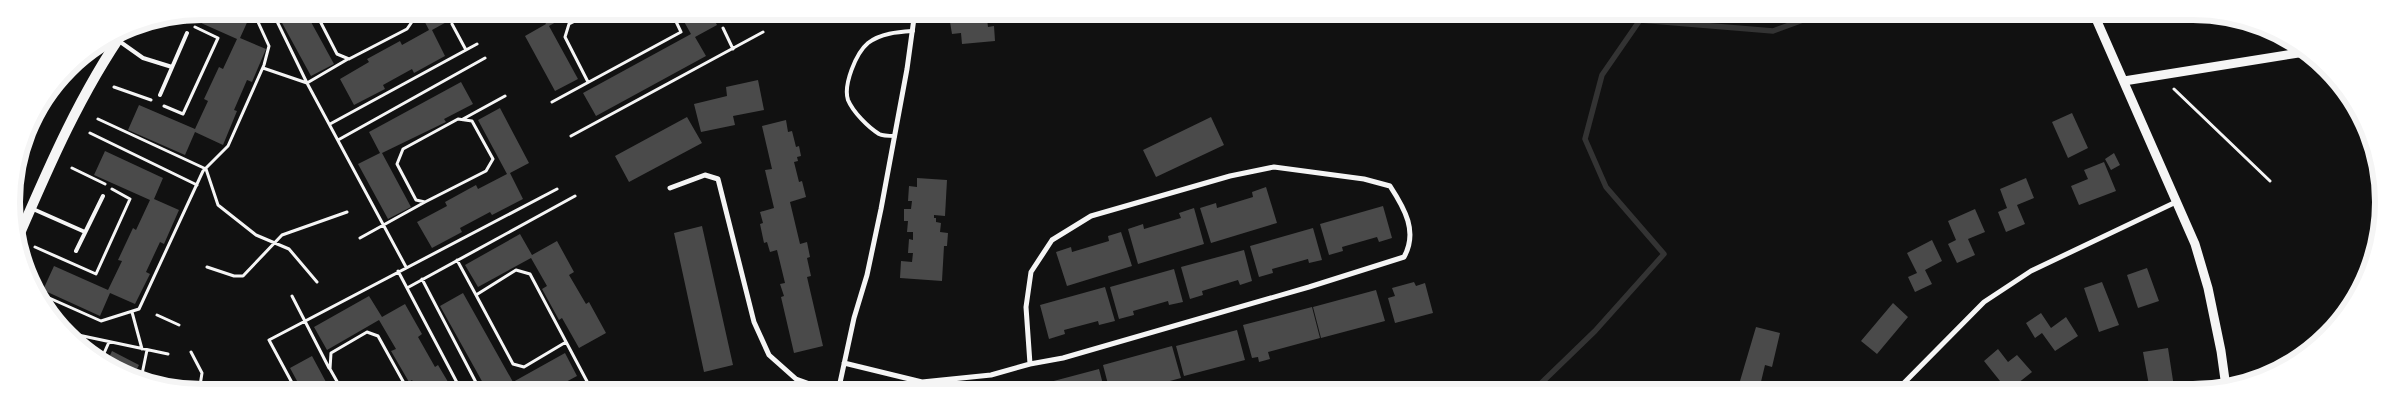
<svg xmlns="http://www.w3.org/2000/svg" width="2395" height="404" font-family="'Open Sans',sans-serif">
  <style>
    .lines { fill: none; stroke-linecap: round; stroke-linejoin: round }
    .stream { stroke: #333; stroke-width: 5.5 }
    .building { fill: #4a4a4a }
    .path { stroke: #f5f5f5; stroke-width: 3 }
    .service { stroke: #f5f5f5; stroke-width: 4 }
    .minor { stroke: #f5f5f5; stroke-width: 5 }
    .tertiary { stroke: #f5f5f5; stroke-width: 9 }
    .secondary { stroke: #f5f5f5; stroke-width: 10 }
    .rim { fill: none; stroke: #f5f5f5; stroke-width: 6 }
  </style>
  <rect width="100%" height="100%" fill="#111"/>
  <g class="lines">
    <path class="stream" d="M 1532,392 L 1595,331 L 1664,254 L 1606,187 L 1585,139 L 1602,75 L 1640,20 L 1773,31 L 1825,12"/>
  </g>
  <path class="building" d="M 202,11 L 240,11 L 250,16 L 240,38 L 266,49 L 252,82 L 247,80 L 234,110 L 237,111 L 223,145 L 195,132 L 185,155 L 128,130 L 139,105 L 195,129 L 208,101 L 204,99 L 219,67 L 223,69 L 237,39 L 183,15 Z
    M 298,11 L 305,11 L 334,64 L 311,76 L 281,21 Z
    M 419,11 L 448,11 L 452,19 L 432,30 L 445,56 L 414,73 L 412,69 L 383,85 L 385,89 L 354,105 L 340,79 L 369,62 L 367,59 L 400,41 L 402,45 L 429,30 Z
    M 539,11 L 575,11 L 549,26 L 578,79 L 555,91 L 525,36 L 546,24 Z
    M 678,11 L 710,11 L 717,25 L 695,37 L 706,56 L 596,116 L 583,93 L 691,34 Z
    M 950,11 L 991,11 L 992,19 L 987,19 L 988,27 L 994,26 L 995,41 L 962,44 L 961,33 L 952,34 L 950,22 L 957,21 L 956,13 L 950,14 Z
    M 2195,12 L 2206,12 L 2213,14 L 2199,20 Z
    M 758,80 L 764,110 L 733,116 L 735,125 L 701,132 L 694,104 L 727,96 L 726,87 Z
    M 461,82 L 473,104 L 444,119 L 446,122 L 382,153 L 411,207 L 388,219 L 358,164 L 380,153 L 369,132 Z
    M 500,108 L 529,163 L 510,173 L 523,199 L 492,215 L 490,212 L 460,228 L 462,232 L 432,248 L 417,222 L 447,206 L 445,202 L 476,185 L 478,189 L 507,174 L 478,120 Z
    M 2072,113 L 2088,148 L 2068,158 L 2052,122 Z
    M 687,117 L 702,143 L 629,182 L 615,156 Z
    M 1211,117 L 1224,145 L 1156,177 L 1143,150 Z
    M 786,120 L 788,132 L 792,131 L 796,147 L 799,146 L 801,156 L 797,157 L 798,161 L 794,162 L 799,182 L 802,181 L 806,197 L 790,202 L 800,244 L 807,242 L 810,257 L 807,258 L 811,276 L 807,277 L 823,346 L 794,353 L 781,297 L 784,296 L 780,284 L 785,283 L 777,250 L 770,252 L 767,242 L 764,243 L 760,224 L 763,223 L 760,212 L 774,208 L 765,170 L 772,169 L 762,126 Z
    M 105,151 L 163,178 L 154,199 L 179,210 L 164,244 L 160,242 L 146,272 L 150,274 L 135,304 L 110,293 L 100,316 L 43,290 L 54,266 L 108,290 L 122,261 L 118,260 L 133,228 L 136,230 L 150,200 L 94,175 Z
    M 2114,153 L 2120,165 L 2111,170 L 2105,159 Z
    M 2104,162 L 2116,191 L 2079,205 L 2071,186 L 2088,179 L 2084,170 Z
    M 917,178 L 947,180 L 945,216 L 934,215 L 934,218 L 936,218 L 936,222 L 941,223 L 940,232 L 948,233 L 947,246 L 944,246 L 942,281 L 900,278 L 901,261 L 912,262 L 913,253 L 908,253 L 909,239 L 913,240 L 913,232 L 907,232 L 908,221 L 904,221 L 904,209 L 911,209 L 912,201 L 908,201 L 909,186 L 917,187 Z
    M 2026,178 L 2034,198 L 2017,205 L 2025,224 L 2006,232 L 1998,212 L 2007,208 L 2000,189 Z
    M 1266,187 L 1277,223 L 1211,243 L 1200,208 L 1216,203 L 1217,208 L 1253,197 L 1252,192 Z
    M 1383,206 L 1392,238 L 1379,242 L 1377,237 L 1342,247 L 1343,251 L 1329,255 L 1320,224 Z
    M 1194,208 L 1204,244 L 1138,264 L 1128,229 L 1143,224 L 1144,229 L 1181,218 L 1179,213 Z
    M 1975,209 L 1985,232 L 1968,239 L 1975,255 L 1957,263 L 1948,244 L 1956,240 L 1948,221 Z
    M 702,226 L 733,365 L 704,372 L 674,233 Z
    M 1313,228 L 1322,260 L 1309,263 L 1308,259 L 1272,269 L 1273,273 L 1259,277 L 1250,246 Z
    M 1121,232 L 1132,266 L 1067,286 L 1056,252 L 1071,247 L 1072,252 L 1109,241 L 1108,236 Z
    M 520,234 L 532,255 L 557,241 L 574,272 L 569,275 L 586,304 L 589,302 L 606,333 L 579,348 L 562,318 L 559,320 L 542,289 L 547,286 L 531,258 L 478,287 L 465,265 Z
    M 1932,240 L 1942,261 L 1925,270 L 1932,284 L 1915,292 L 1908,277 L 1917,273 L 1907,253 Z
    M 1244,250 L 1252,281 L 1240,285 L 1238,280 L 1202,291 L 1203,295 L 1190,299 L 1181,267 Z
    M 2147,268 L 2159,301 L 2138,308 L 2127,275 Z
    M 1174,269 L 1183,302 L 1169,305 L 1168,301 L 1133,311 L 1134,315 L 1119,319 L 1110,287 Z
    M 1414,282 L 1416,286 L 1425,283 L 1433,313 L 1395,323 L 1388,298 L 1395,296 L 1392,288 Z
    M 2102,282 L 2119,325 L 2099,332 L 2084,288 Z
    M 1105,287 L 1115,321 L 1099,325 L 1098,321 L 1064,330 L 1065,334 L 1049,339 L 1040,305 Z
    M 1376,290 L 1385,321 L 1321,338 L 1313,307 Z
    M 463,293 L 513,382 L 565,353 L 577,376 L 547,392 L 514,392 L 510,385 L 496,392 L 488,392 L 440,306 Z
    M 369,296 L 382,317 L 405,304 L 422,334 L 418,337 L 435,367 L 438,365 L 454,392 L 419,392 L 412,380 L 409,382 L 391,351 L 396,349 L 379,320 L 327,350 L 314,327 Z
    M 1893,303 L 1908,317 L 1877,354 L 1861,341 Z
    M 1312,307 L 1320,338 L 1268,352 L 1270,359 L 1259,362 L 1258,357 L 1252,358 L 1243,325 Z
    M 2041,313 L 2051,328 L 2066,317 L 2078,336 L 2055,351 L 2042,333 L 2035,338 L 2026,323 Z
    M 1756,327 L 1780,333 L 1772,367 L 1765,365 L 1760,386 L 1740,381 Z
    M 1237,330 L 1245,360 L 1184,376 L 1176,346 Z
    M 1172,346 L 1181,378 L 1129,392 L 1110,392 L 1103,365 Z
    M 2168,348 L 2174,387 L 2150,391 L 2143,352 Z
    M 1998,349 L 2008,362 L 2017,355 L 2032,372 L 2008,391 L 1984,361 Z
    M 112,351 L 139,365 L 133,377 L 117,373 L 106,364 Z
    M 312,356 L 326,382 L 328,381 L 335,392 L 303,392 L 290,368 Z
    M 1099,369 L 1105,392 L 1033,392 L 1031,387 Z"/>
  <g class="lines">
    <path class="path" d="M 272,11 L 307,83 L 406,267
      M 325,11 L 320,21 L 337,54 L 349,59 L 407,29 L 416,16 L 413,11
      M 174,17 L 185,22
      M 452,24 L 466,50
      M 723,28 L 733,49
      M 263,68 L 307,83 L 348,59
      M 588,82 L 565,37 L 569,24 L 595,11
      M 114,87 L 151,100
      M 2174,89 L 2270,181
      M 552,102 L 681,32 L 671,11
      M 164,106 L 183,114 L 218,38 L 195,27
      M 98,119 L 206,169 L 218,205 L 256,235 L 289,249 L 317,282
      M 458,119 L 472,121 L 493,159 L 486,171 L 425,202 L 416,200 L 397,164 L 403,149 Z
      M 463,119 L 505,96
      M 330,124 L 477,44
      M 90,133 L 197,185
      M 571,136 L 763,32
      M 338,140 L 485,58
      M 72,168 L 105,184
      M 360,238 L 425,202
      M 35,247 L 96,274 L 130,199 L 112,189
      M 457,260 L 476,295
      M 207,267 L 234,276 L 243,276 L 282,235 L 347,212
      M 398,271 L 462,392
      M 422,279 L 481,392
      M 407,288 L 575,196
      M 38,293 L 101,321 L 139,309 L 203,171 L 228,146 L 264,65 L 269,46 L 253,11
      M 292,296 L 329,368
      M 132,312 L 142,349
      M 157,315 L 179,325
      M 64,332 L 168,354
      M 566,342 L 524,367 L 513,364 L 476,295 L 516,270 L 530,274 L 590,387
      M 191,352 L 202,373 L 199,392
      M 101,360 L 109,342
      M 141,379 L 147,350
      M 297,392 L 269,340 L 557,189
      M 343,392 L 330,369 L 331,353 L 367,332 L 378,336 L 409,392"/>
    <path class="service" d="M 119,41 L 143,58 L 172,67
      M 160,95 L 187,33
      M 895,136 C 890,136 883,136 879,134 C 868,127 853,112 848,100 C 843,85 856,53 868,43 C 881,33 898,32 913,31
      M 33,209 L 85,232
      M 76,251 L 103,196"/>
    <path class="minor" d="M 670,188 L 705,175 L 718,179 L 754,322 L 769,355 L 796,379 L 832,392
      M 844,363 L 922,382 L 991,375 L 1030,364 L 1063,358 L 1309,287 L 1404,257 C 1418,232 1405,209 1390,186 L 1364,179 L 1274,167 L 1230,176 L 1091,216 L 1052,240 L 1031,272 L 1026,307 L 1030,364
      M 838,392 L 854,318 L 867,275 L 881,209 L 907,69 L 915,11
      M 1895,392 L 1984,302 L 2031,271 L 2176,202"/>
    <path class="tertiary" d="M 2093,12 L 2195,244 L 2208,288 L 2221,351 L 2226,387
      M 2124,81 L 2305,52"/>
    <path class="secondary" d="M 18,238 C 49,166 81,92 126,28"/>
  </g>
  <path d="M0 0H2395V404H0ZM202 20H2193A182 182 0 0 1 2375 202V202A182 182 0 0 1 2193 384H202A182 182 0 0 1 20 202V202A182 182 0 0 1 202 20Z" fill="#fff" fill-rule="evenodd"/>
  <path class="rim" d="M202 20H2193A182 182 0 0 1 2375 202V202A182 182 0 0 1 2193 384H202A182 182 0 0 1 20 202V202A182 182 0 0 1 202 20Z"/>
</svg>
